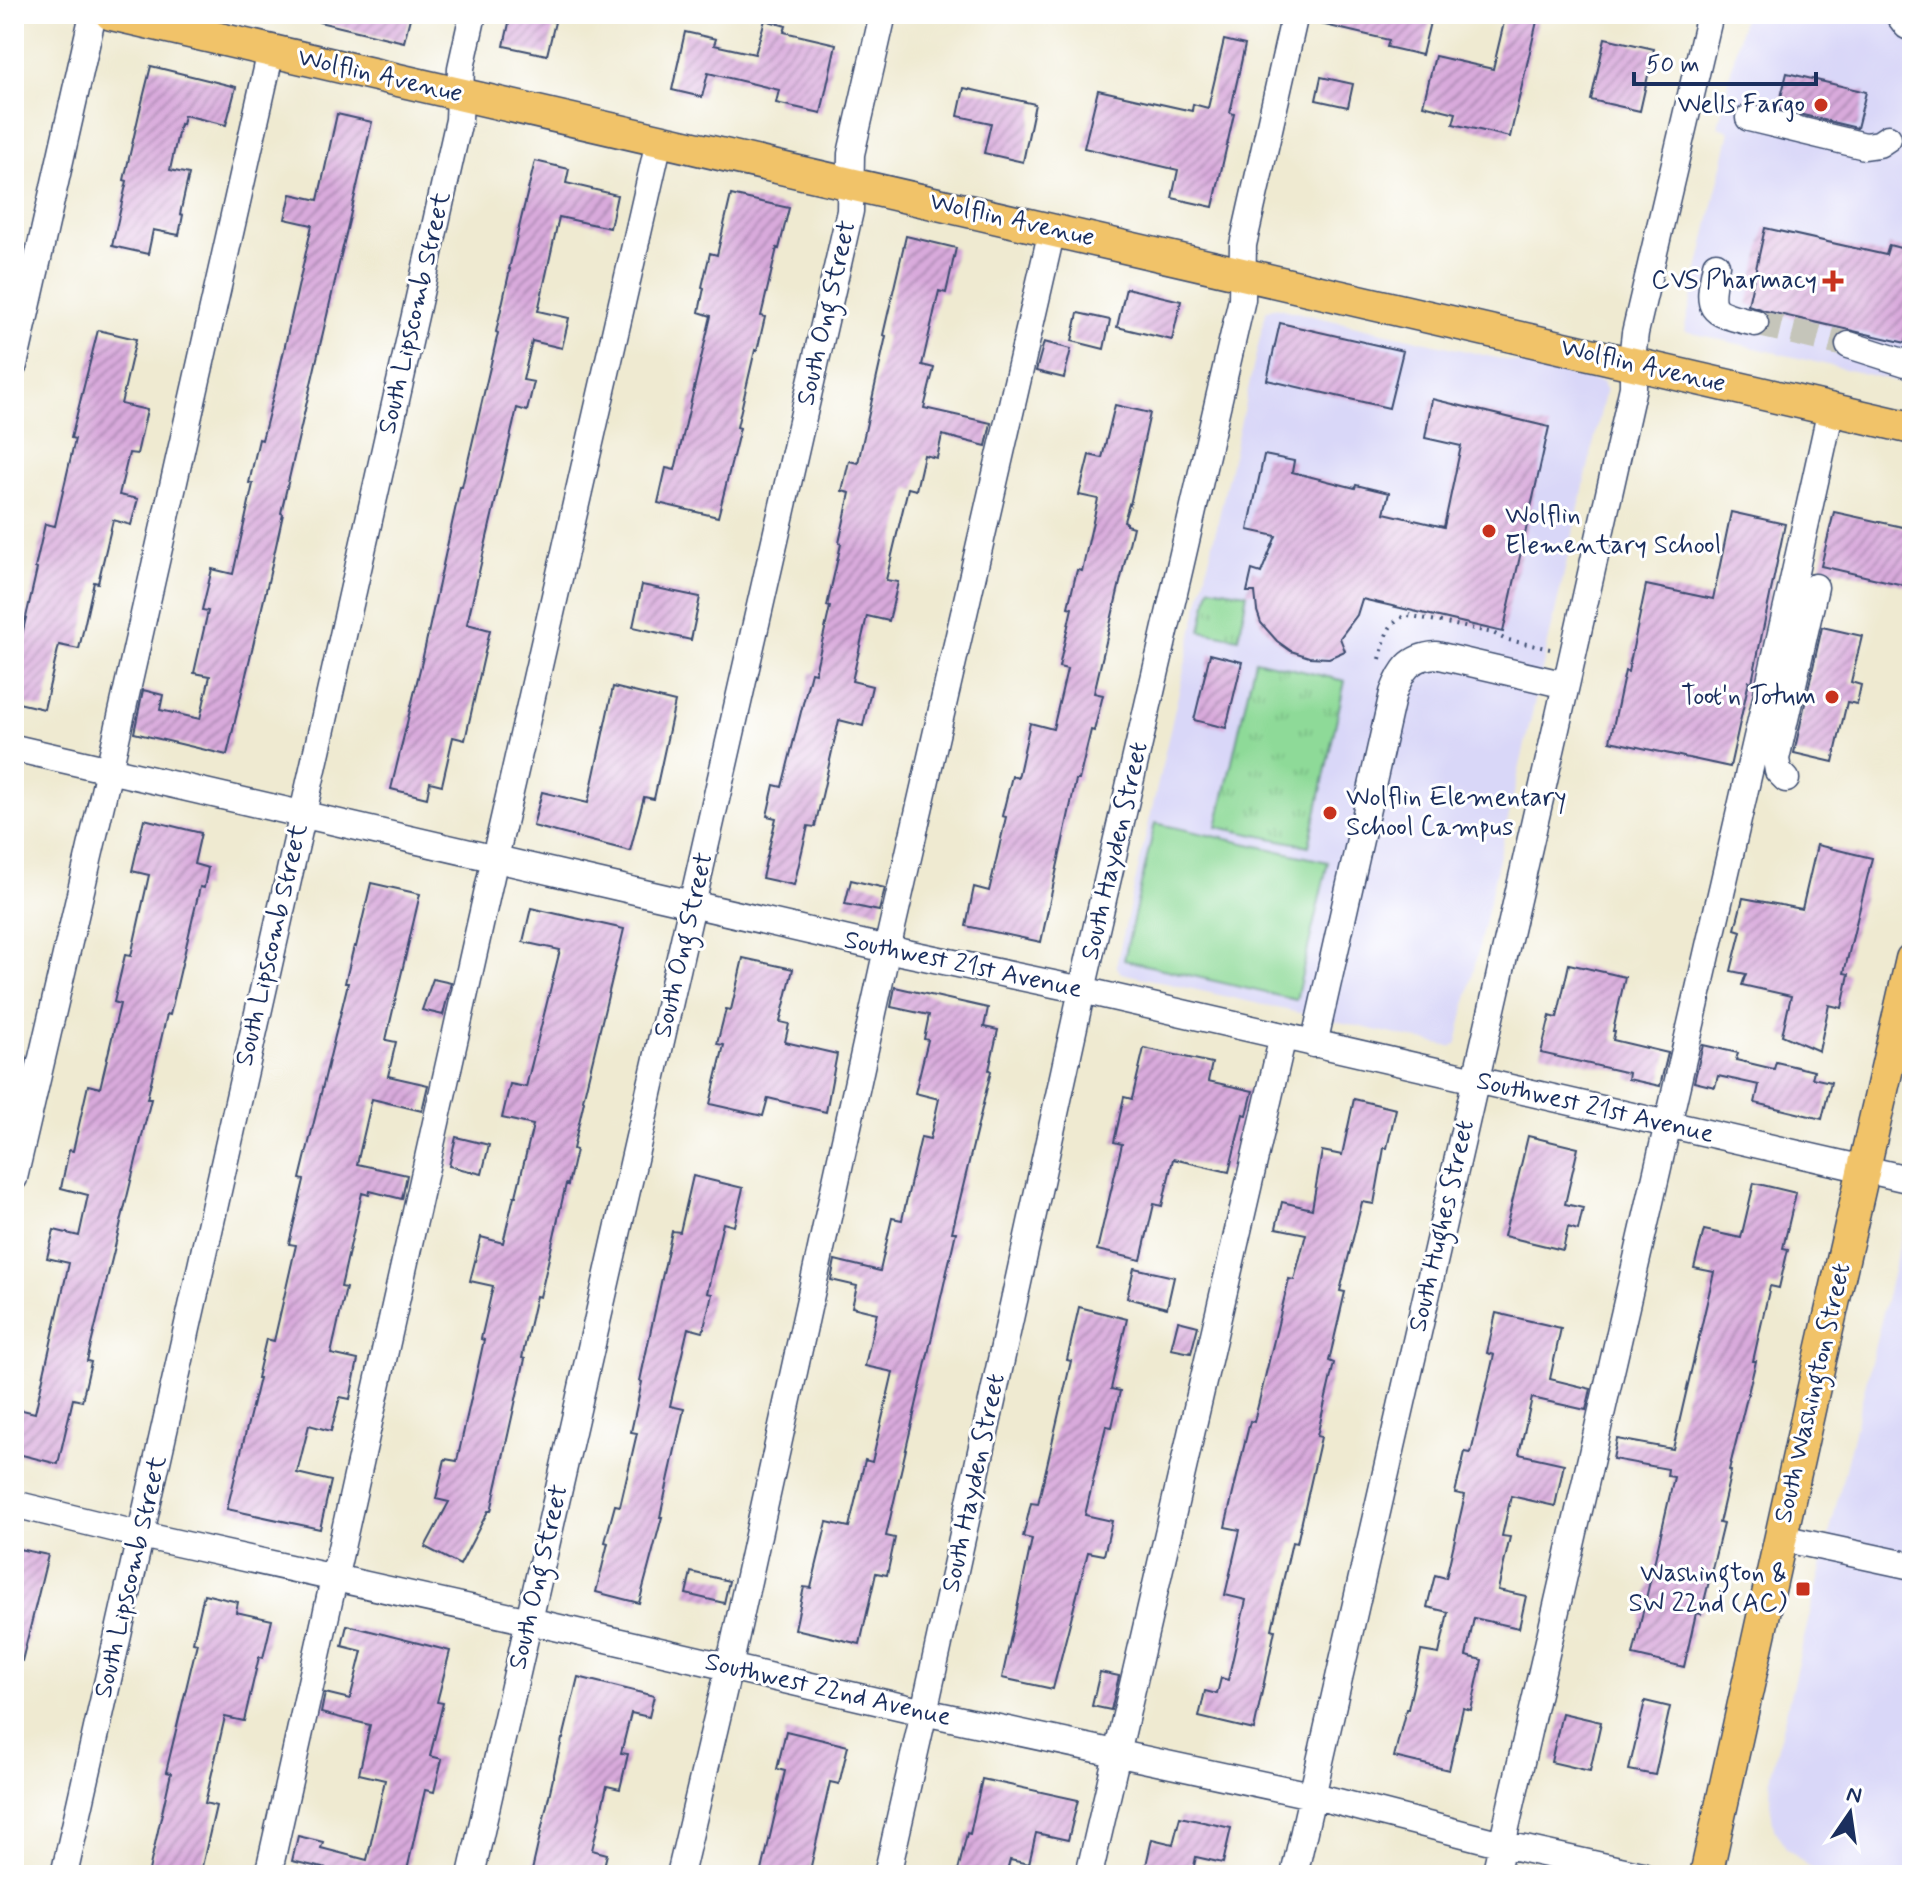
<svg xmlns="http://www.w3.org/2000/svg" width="1926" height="1889" font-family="Mynerve,sans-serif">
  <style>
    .built { fill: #d9d7f8 }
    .green { fill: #8eda98; stroke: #54847b; stroke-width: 2 }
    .park { fill: url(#park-tufts); stroke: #54847b; stroke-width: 2 }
    .building { fill: url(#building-hatch) }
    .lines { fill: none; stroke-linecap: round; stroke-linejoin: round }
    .minor-tunnel { stroke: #c5c5ba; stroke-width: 26; stroke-dasharray: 26 13; stroke-linecap: butt }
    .minor-casing { stroke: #3b4b6f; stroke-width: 29 }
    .major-casing { stroke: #3b4b6f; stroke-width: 35 }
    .path { stroke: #3b4b6f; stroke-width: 4; stroke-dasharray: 2 6; stroke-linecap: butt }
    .minor { stroke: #fff; stroke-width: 26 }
    .major { stroke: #f1c369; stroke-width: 32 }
    .poi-dot { fill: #c8321e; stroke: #fff; stroke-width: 3 }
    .labels { text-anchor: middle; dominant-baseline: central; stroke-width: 6; stroke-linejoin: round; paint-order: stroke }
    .street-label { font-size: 26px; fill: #1b2f5e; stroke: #fff }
    .poi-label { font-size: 26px; fill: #1b2f5e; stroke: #fff; text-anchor: end }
  </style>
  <defs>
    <pattern id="park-tufts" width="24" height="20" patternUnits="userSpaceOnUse" patternTransform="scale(2)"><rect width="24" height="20" fill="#8eda98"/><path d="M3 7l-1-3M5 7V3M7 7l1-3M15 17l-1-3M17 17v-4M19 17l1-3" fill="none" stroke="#7abb85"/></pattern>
    <pattern id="building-hatch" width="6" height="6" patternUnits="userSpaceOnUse" patternTransform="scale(2)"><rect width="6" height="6" fill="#d9aadc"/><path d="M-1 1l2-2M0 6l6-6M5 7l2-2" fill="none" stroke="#af8bb6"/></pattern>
  </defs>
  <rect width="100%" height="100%" fill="#fff"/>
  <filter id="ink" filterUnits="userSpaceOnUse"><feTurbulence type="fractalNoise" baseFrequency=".0125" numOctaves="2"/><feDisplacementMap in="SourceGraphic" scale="16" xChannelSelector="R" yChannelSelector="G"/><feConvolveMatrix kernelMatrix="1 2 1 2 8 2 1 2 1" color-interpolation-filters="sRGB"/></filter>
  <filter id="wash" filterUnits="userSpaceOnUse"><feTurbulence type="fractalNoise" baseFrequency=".006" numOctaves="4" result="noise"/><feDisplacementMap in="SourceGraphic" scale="32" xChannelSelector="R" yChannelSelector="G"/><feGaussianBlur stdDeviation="1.8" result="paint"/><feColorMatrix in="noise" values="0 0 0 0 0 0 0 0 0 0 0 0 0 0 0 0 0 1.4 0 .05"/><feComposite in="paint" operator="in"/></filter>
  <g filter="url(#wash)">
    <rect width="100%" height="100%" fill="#efead1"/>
    <path class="built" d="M 1744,14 L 1912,14 L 1912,385 L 1684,331 L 1730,131 L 1718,127 Z
      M 1274,307 L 1602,382 L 1606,389 L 1457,1043 L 1451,1047 L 1121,973 L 1116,966 L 1266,311 Z
      M 1909,1205 L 1912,1206 L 1912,1875 L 1820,1875 L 1787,1849 L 1774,1829 L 1770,1802 L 1771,1774 Z"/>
    <path class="green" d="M 1155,823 L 1328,862 L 1296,1000 L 1124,960 Z"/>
    <path class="park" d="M 1210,587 L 1247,593 L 1239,638 L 1201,631 Z
      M 1255,660 L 1345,681 L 1309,846 L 1217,827 Z"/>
    <g id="blocks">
      <path class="building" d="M 320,14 L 411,14 L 404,42 L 319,22 Z
        M 511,14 L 521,14 L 555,22 L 547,55 L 504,46 Z
        M 1313,14 L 1432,14 L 1422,55 L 1387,47 L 1389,40 L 1312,22 Z
        M 1506,14 L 1526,14 L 1538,17 L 1510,137 L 1453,124 L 1456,113 L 1423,105 L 1435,56 L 1493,69 Z
        M 765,20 L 786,26 L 784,32 L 836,44 L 821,113 L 776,103 L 779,90 L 708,73 L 702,97 L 672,90 L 685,32 L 716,39 L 714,45 L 755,54 Z
        M 1605,38 L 1654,49 L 1640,111 L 1591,100 Z
        M 1224,40 L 1245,45 L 1230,113 L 1234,114 L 1213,207 L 1172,198 L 1178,170 L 1084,148 L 1098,90 L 1192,111 L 1193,104 L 1208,108 Z
        M 151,66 L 236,87 L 226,125 L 184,115 L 182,125 L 180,124 L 170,170 L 189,174 L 180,214 L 183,215 L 179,235 L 153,230 L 148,254 L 112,246 L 127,181 L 124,180 L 139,114 Z
        M 1787,73 L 1866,92 L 1857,128 L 1778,109 Z
        M 1321,77 L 1353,84 L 1348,107 L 1316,100 Z
        M 964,88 L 1035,104 L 1023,162 L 984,153 L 991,123 L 958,116 Z
        M 337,114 L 372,122 L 281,513 L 283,514 L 268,582 L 227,755 L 134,733 L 143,690 L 163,695 L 160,710 L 200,719 L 210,676 L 194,673 L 208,611 L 202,610 L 212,569 L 233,574 L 253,484 L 249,483 L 259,439 L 262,440 L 277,381 L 312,225 L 285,219 L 291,194 L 318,200 Z
        M 535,161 L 569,169 L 566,183 L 617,195 L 610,228 L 559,217 L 538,311 L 569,318 L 562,348 L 532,341 L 523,380 L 534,382 L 527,411 L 517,408 L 467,624 L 490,630 L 465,740 L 453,737 L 442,785 L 430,782 L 427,798 L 391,789 L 422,661 L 460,487 L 462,487 L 498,333 L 496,332 L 510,269 L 509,269 Z
        M 731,195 L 789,208 L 779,249 L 777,248 L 761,316 L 765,317 L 757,351 L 755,350 L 737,427 L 740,428 L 718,517 L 658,503 L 666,468 L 675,470 L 711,316 L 699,312 L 704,288 L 702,287 L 710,253 L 717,255 Z
        M 1765,228 L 1886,255 L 1889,245 L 1912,251 L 1912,314 L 1906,343 L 1766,311 L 1748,305 Z
        M 906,236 L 956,248 L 946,293 L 939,291 L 922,365 L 934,368 L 924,408 L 991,423 L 986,446 L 942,435 L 937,458 L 924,455 L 916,490 L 908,488 L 886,580 L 898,582 L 889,621 L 867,616 L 852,681 L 872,686 L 863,726 L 839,720 L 815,827 L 808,826 L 794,885 L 762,878 L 776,818 L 767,816 L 774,785 L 782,787 L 811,672 L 815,673 L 830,607 L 827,606 L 841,544 L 839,543 L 850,493 L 842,491 L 849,461 L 858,463 L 886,336 L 883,335 Z
        M 1126,288 L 1181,301 L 1172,340 L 1117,327 Z
        M 1078,313 L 1110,320 L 1104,349 L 1072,341 Z
        M 1280,323 L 1403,351 L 1389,408 L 1267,380 Z
        M 98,330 L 136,339 L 121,404 L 147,410 L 137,454 L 129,453 L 119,495 L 138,499 L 131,525 L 113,520 L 98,583 L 94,582 L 79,649 L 59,645 L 44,709 L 14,702 L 14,670 L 37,569 L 35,568 L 45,524 L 55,526 L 75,439 L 71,438 Z
        M 1044,342 L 1071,349 L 1064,378 L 1036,371 Z
        M 1432,399 L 1549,427 L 1503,632 L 1362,599 L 1357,615 L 1340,638 L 1345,651 L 1329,658 L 1309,657 L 1291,651 L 1277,641 L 1261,623 L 1257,611 L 1255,592 L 1247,592 L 1252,570 L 1261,573 L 1276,536 L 1248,530 L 1264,455 L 1294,461 L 1292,472 L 1355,488 L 1356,485 L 1389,493 L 1384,513 L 1444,527 L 1461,446 L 1425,438 Z
        M 1115,405 L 1150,413 L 1130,505 L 1129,504 L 1124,521 L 1126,522 L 1126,525 L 1133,527 L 1094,693 L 1103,695 L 1094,731 L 1091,730 L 1079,780 L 1076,780 L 1041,942 L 966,926 L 974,887 L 989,891 L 1006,817 L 1002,816 L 1012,776 L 1018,778 L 1030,723 L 1053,729 L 1067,669 L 1059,667 L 1072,608 L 1068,607 L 1077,570 L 1082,571 L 1098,499 L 1079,495 L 1089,455 L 1102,458 Z
        M 1731,512 L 1785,524 L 1752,682 L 1749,681 L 1730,767 L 1610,741 L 1625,671 L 1628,672 L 1646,585 L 1713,599 Z
        M 1834,512 L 1912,529 L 1912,587 L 1821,566 Z
        M 642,585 L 700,597 L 691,640 L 633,627 Z
        M 1822,627 L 1862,636 L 1851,682 L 1861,685 L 1857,704 L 1847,702 L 1833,762 L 1794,753 Z
        M 1210,654 L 1242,662 L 1226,728 L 1194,720 Z
        M 613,687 L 675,702 L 654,799 L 644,797 L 630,851 L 533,826 L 542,792 L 588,803 Z
        M 144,819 L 201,833 L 194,864 L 208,868 L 204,888 L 200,887 L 170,1015 L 167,1014 L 147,1099 L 151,1099 L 87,1361 L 91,1362 L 82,1401 L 73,1399 L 58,1464 L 14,1453 L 14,1408 L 35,1413 L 69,1263 L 47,1258 L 54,1230 L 79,1236 L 88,1195 L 61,1188 L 69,1150 L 73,1151 L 88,1085 L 100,1088 L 120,1004 L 114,1002 L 125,955 L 131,956 L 149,875 L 132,871 Z
        M 1817,845 L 1872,858 L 1844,973 L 1849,974 L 1842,1008 L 1829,1005 L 1819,1051 L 1782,1035 L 1791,996 L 1742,985 L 1746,974 L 1731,971 L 1741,931 L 1735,929 L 1743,898 L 1802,909 Z
        M 851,880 L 885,888 L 879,911 L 845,904 Z
        M 371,883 L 420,894 L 386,1040 L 396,1042 L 388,1076 L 428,1085 L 422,1111 L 372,1099 L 357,1164 L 407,1175 L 402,1199 L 370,1191 L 369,1195 L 362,1193 L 341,1287 L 346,1288 L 331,1354 L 358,1360 L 350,1399 L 340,1397 L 331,1431 L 309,1425 L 297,1473 L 331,1481 L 320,1529 L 227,1509 L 259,1378 L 257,1378 L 266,1339 L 274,1341 L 296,1245 L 289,1244 L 304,1180 L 300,1179 L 348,983 L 345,983 L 354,946 L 356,947 Z
        M 531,908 L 624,929 L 583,1100 L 584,1101 L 573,1149 L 576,1150 L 568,1185 L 566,1184 L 540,1297 L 536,1296 L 522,1358 L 525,1359 L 491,1511 L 488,1511 L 460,1565 L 425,1547 L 449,1502 L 436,1499 L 445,1459 L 457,1461 L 484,1340 L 481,1339 L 493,1286 L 470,1281 L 481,1237 L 503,1243 L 514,1196 L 516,1196 L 533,1125 L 502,1118 L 510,1084 L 526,1087 L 560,950 L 523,942 Z
        M 743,958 L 793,969 L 780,1022 L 789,1024 L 785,1042 L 837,1054 L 826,1112 L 768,1098 L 763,1116 L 710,1104 L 724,1045 L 717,1044 L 726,1009 L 731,1010 Z
        M 1569,964 L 1625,977 L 1613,1031 L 1615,1031 L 1613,1040 L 1668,1053 L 1660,1086 L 1628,1079 L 1629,1073 L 1541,1053 L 1550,1016 L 1557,1018 Z
        M 433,979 L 451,983 L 443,1015 L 422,1010 Z
        M 895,987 L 988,1008 L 984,1027 L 998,1030 L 989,1070 L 991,1071 L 952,1232 L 956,1232 L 886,1536 L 895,1538 L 887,1575 L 876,1573 L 860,1644 L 795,1629 L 804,1587 L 811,1588 L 827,1522 L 849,1527 L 865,1460 L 872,1462 L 893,1372 L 865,1366 L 877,1313 L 852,1307 L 857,1286 L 831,1280 L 835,1260 L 880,1271 L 892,1218 L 902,1220 L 921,1137 L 930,1139 L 939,1099 L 915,1093 L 928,1040 L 924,1039 L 929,1015 L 891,1007 Z
        M 1703,1045 L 1738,1053 L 1736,1060 L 1774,1069 L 1776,1062 L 1814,1071 L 1812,1078 L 1831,1082 L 1822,1119 L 1755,1103 L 1759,1085 L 1718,1076 L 1715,1087 L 1694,1082 Z
        M 1144,1048 L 1212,1063 L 1208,1081 L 1253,1091 L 1247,1115 L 1243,1114 L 1229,1172 L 1173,1159 L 1162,1206 L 1154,1204 L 1141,1260 L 1097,1250 L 1122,1144 L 1114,1142 L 1124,1097 L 1132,1099 Z
        M 1354,1099 L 1396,1109 L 1387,1148 L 1384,1148 L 1374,1204 L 1362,1202 L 1340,1291 L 1345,1292 L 1329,1361 L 1334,1363 L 1317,1436 L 1321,1437 L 1297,1543 L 1292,1542 L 1272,1629 L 1275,1630 L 1254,1730 L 1199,1717 L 1205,1691 L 1217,1694 L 1221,1678 L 1228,1680 L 1246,1600 L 1225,1595 L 1240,1530 L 1225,1527 L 1250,1421 L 1254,1422 L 1289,1279 L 1294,1280 L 1306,1234 L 1276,1228 L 1282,1202 L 1312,1209 L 1322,1151 L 1342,1155 Z
        M 1528,1136 L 1578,1148 L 1565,1204 L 1583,1208 L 1578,1230 L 1568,1227 L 1563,1250 L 1504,1236 Z
        M 456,1137 L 489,1145 L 482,1174 L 449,1166 Z
        M 693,1176 L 743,1188 L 734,1226 L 723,1223 L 707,1293 L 712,1294 L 703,1332 L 688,1328 L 670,1406 L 684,1409 L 660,1517 L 662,1517 L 639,1603 L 596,1592 L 608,1543 L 605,1542 L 615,1505 L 620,1506 L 637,1433 L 631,1432 L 642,1382 L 640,1381 L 672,1231 L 680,1232 Z
        M 1754,1183 L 1796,1193 L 1783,1248 L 1788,1249 L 1779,1288 L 1770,1286 L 1753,1361 L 1756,1361 L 1729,1470 L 1731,1471 L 1719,1523 L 1723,1524 L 1701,1614 L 1696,1613 L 1684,1667 L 1633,1655 L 1674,1477 L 1667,1476 L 1668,1469 L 1613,1459 L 1617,1439 L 1673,1449 L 1714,1272 L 1694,1268 L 1704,1230 L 1741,1238 Z
        M 1134,1268 L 1174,1277 L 1167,1308 L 1127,1298 Z
        M 1079,1307 L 1127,1319 L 1111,1389 L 1120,1391 L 1112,1427 L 1106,1426 L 1085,1515 L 1112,1521 L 1104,1555 L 1088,1552 L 1053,1689 L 1002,1678 L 1032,1539 L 1023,1537 L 1031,1503 L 1038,1504 L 1071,1361 L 1067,1360 Z
        M 1496,1313 L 1561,1328 L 1550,1379 L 1591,1389 L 1586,1410 L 1532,1398 L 1519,1454 L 1564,1464 L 1555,1506 L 1511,1496 L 1502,1536 L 1510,1537 L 1498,1590 L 1526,1596 L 1519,1628 L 1474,1618 L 1466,1656 L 1482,1660 L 1471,1710 L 1463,1708 L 1449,1770 L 1394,1757 L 1406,1709 L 1408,1709 L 1421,1651 L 1439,1654 L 1448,1612 L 1427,1607 L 1435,1575 L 1446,1578 L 1465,1495 L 1455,1493 L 1465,1452 L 1471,1453 L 1494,1355 L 1487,1353 Z
        M 1178,1321 L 1198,1326 L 1191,1353 L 1171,1349 Z
        M 14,1548 L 48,1555 L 22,1661 L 14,1660 Z
        M 691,1572 L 729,1581 L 724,1603 L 686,1594 Z
        M 204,1594 L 238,1602 L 236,1612 L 272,1620 L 263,1658 L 259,1657 L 244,1721 L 225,1717 L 205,1803 L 216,1806 L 200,1875 L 148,1875 L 171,1773 L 166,1772 L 197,1643 L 193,1642 Z
        M 347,1625 L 450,1651 L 437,1702 L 443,1703 L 430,1756 L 442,1759 L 434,1792 L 425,1790 L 406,1875 L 353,1875 L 292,1861 L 298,1836 L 323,1842 L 321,1848 L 367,1860 L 385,1780 L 359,1774 L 370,1725 L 321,1713 L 325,1693 L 350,1699 L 362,1651 L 342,1646 Z
        M 1100,1672 L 1119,1676 L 1111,1710 L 1092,1706 Z
        M 578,1677 L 654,1696 L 649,1717 L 631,1713 L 621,1753 L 628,1754 L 620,1789 L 607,1786 L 592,1850 L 607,1854 L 602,1875 L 531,1875 L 562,1739 L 563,1739 Z
        M 1645,1701 L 1670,1707 L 1655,1775 L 1629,1770 Z
        M 1562,1713 L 1601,1722 L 1590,1771 L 1551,1762 Z
        M 786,1731 L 848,1746 L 839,1784 L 830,1782 L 809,1875 L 761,1875 L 785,1771 L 777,1769 Z
        M 982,1779 L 1078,1800 L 1068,1840 L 1036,1833 L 1029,1864 L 1010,1860 L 1006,1875 L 957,1875 L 967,1833 L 970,1834 Z
        M 1180,1817 L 1231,1828 L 1223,1863 L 1196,1857 L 1192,1875 L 1146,1865 L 1152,1839 L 1173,1844 Z"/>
    </g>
  </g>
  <g filter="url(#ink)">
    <use href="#blocks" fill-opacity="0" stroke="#3b4b6f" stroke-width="2"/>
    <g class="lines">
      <path class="minor-tunnel" d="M 1755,323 L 1849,345"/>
      <g class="minor-casing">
        <path id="minor" d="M 1898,14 L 1907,26 L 1912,28
          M 1749,118 L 1865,146 L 1879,144 L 1888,138
          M 1716,265 C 1706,313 1709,312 1755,323
          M 1849,345 L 1912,365
          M 14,365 L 93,14
          M 14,748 L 887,949 L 1082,990 L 1912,1180
          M 1786,779 L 1778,771 L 1776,759 L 1815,587
          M 1314,1044 L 1393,693 C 1402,670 1409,657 1436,655 L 1566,685
          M 14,1178 L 109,770 L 271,51
          M 14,1504 L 141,1535 L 529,1621 L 924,1712 L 1311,1795 L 1502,1844 L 1642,1875
          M 1781,1538 L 1912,1566
          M 64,1875 L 459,120 L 461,68 L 473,14
          M 268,1875 L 495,858 L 659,141
          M 471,1875 L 850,211 L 851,154 L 883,14
          M 680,1875 L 729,1667 L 887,949 L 1052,230
          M 887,1875 L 924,1712 L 1082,990 L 1242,299 L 1243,245 L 1295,14
          M 1089,1875 L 1283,1036
          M 1294,1875 L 1566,685 L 1633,387 L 1633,350 L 1635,333 L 1710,14
          M 1495,1875 L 1793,581 L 1831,409"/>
      </g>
      <g class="major-casing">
        <path id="major" d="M 111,14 L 1912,428
          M 1706,1875 L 1820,1360 L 1912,959"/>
      </g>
      <path class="path" d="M 1380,659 C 1385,640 1386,621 1408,615 L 1493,633 L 1504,639 L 1550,649"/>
      <use href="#minor" class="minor"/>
      <use href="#major" class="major"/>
    </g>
  </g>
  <g class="poi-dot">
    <circle cx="1821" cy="105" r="8"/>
    <path d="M1829 269h8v8h8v8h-8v8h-8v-8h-8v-8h8z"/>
    <circle cx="1489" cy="531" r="8"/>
    <circle cx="1832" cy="697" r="8"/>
    <circle cx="1330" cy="813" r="8"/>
    <rect x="1795" y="1581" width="16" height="16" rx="4"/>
  </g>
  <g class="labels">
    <g class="street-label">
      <text transform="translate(380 76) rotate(13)">Wolflin Avenue</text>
      <text transform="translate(1012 220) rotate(13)">Wolflin Avenue</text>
      <text transform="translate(415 313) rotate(-77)">South Lipscomb Street</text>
      <text transform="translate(827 313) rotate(-77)">South Ong Street</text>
      <text transform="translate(1643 366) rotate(13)">Wolflin Avenue</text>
      <text transform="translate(1115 851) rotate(-77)">South Hayden Street</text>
      <text transform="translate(272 945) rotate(-77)">South Lipscomb Street</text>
      <text transform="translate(684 945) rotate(-77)">South Ong Street</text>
      <text transform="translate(963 965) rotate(12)">Southwest 21st Avenue</text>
      <text transform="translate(1595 1108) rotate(13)">Southwest 21st Avenue</text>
      <text transform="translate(1442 1226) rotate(-77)">South Hughes Street</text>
      <text transform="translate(1813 1393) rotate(-77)">South Washington Street</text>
      <text transform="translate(974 1483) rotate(-78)">South Hayden Street</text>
      <text transform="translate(131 1577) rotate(-77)">South Lipscomb Street</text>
      <text transform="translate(539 1577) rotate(-77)">South Ong Street</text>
      <text transform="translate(828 1690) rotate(13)">Southwest 22nd Avenue</text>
    </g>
    <g class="poi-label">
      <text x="1805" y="105">Wells Fargo</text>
      <text x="1817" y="281">CVS Pharmacy</text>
      <text x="1505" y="516" text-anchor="start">Wolflin<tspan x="1505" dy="30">Elementary School</tspan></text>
      <text x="1816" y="697">Toot'n Totum</text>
      <text x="1346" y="798" text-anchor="start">Wolflin Elementary<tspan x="1346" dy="30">School Campus</tspan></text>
      <text x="1787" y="1574">Washington &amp;<tspan x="1787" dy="30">SW 22nd (AC)</tspan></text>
    </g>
  </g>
  <rect width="1926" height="1889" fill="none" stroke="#fff" stroke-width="48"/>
  <g transform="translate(1850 1813) rotate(13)" stroke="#ffffff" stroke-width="6" paint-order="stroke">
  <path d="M0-6L14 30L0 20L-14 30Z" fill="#1b2f5e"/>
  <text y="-12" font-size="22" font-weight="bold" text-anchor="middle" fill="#1b2f5e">N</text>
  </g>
  <path d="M1634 72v12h182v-12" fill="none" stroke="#1b2f5e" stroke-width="4"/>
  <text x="1646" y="72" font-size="24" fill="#1b2f5e" stroke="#ffffff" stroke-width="6" paint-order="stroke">50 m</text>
</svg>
